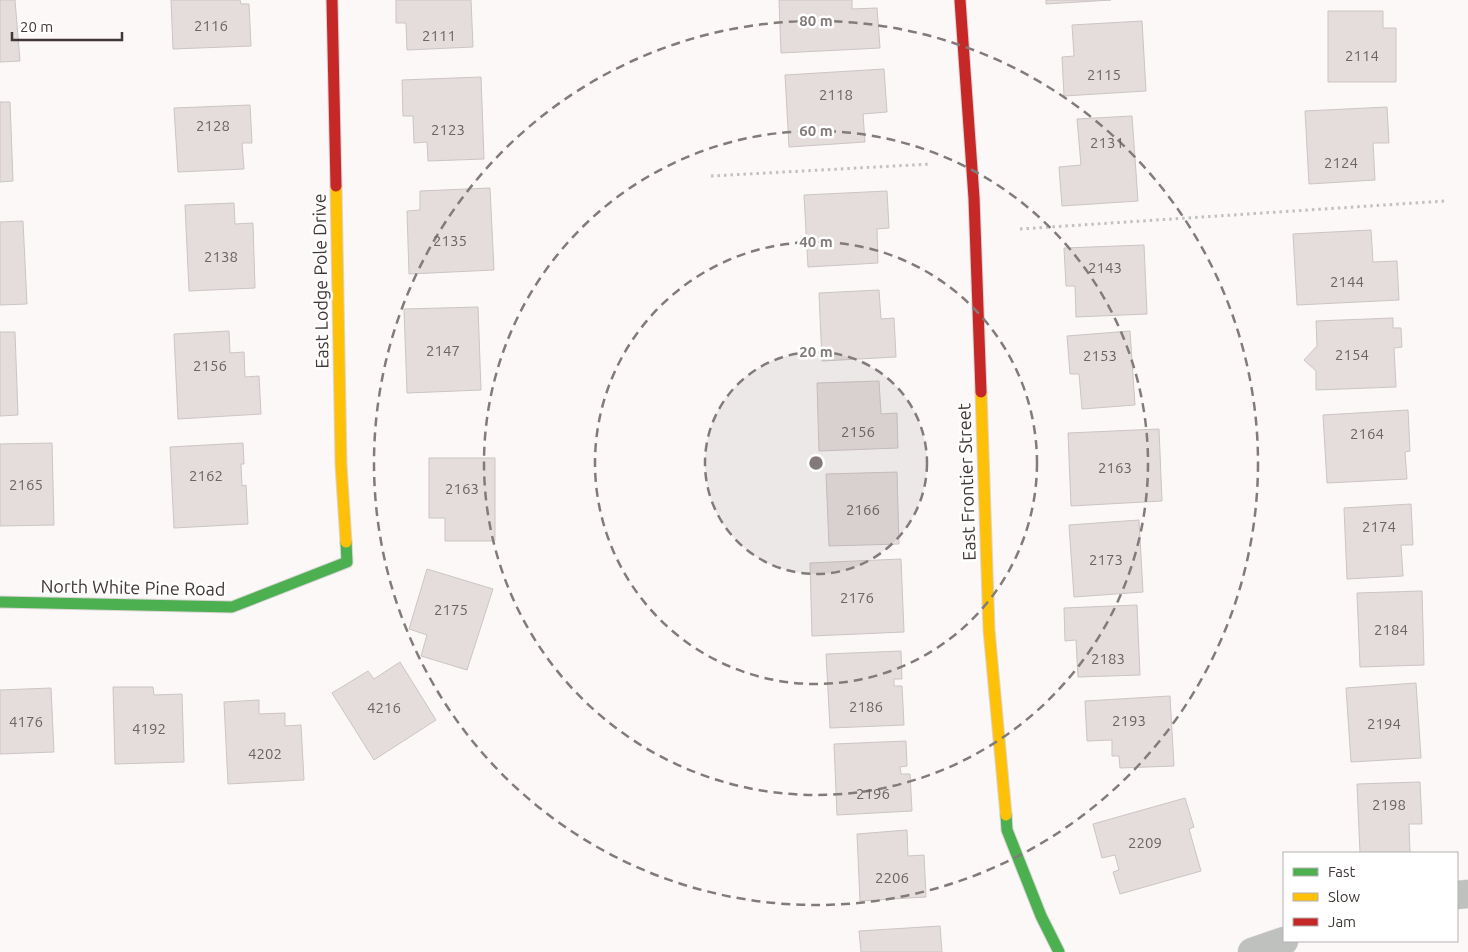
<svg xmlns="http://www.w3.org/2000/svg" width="1468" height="952" font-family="Ubuntu,sans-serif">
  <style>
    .building { fill: #e4dddb; stroke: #cbc5c4 }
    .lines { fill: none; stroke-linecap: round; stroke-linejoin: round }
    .street-casing { stroke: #d9d5d5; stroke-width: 29 }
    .fast-casing { stroke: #d9d5d5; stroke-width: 13 }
    .slow-casing { stroke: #d9d5d5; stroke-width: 13 }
    .jam-casing { stroke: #d9d5d5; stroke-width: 13 }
    .path { stroke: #c0c1c0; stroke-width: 3; stroke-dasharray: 2.5 4; stroke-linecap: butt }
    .street { stroke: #bfc1bf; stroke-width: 28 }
    .fast { stroke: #4caf50; stroke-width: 11 }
    .slow { stroke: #ffc107; stroke-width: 11 }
    .jam { stroke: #c62828; stroke-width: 11 }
    .ring { fill: none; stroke: #827b7a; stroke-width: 2.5; stroke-dasharray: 9 6 }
    .labels { text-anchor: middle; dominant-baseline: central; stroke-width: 5; stroke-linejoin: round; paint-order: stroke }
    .number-label { font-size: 15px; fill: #6c6362 }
    .street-label { font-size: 18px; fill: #413736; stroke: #fff }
    .centre { fill: #827b7a; stroke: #fff; stroke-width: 2.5 }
    .ring-label { font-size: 15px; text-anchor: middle; font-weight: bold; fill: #827b7a; stroke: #fff; stroke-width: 5; stroke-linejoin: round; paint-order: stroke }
  </style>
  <rect width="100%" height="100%" fill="#fbf8f7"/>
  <path class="building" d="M 0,0 L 15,0 L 20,61 L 0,62 Z
    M 171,0 L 240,0 L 241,4 L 249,4 L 251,46 L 173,49 Z
    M 396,0 L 471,0 L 473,47 L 407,50 L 406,23 L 396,23 Z
    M 779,0 L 852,0 L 852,9 L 877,8 L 880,48 L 781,53 Z
    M 1046,0 L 1111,0 L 1046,4 Z
    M 1328,11 L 1383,11 L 1383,28 L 1396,28 L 1396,82 L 1328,82 Z
    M 1142,21 L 1146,91 L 1064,96 L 1062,57 L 1074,56 L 1072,25 Z
    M 884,69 L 887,112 L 863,114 L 865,142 L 789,147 L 785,75 Z
    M 481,77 L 484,159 L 428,161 L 427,142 L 414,143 L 413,116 L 403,116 L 402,80 Z
    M 0,102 L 10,102 L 13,181 L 0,182 Z
    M 250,105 L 252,143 L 242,143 L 244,169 L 178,172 L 174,108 Z
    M 1387,107 L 1389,143 L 1373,143 L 1375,180 L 1309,184 L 1305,111 Z
    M 1132,116 L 1138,201 L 1062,206 L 1059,167 L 1081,165 L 1077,119 Z
    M 490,188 L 494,270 L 409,274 L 407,211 L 420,210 L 420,191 Z
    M 887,191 L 889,228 L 877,229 L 878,263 L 808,267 L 804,195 Z
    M 234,203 L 235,224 L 253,223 L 255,288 L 189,291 L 185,205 Z
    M 23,221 L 27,304 L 0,305 L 0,222 Z
    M 1371,230 L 1373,262 L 1397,261 L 1399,300 L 1297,305 L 1293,234 Z
    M 1144,245 L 1147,314 L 1076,317 L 1075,286 L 1066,286 L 1064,248 Z
    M 879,290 L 881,319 L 894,318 L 896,357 L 822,361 L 819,293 Z
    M 478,307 L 481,390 L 407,393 L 404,309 Z
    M 1393,318 L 1393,328 L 1401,328 L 1402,347 L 1394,348 L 1396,387 L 1316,390 L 1316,371 L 1304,360 L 1317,346 L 1316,321 Z
    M 229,331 L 230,353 L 244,352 L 245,377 L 259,376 L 261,414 L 178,419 L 174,334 Z
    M 1130,331 L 1135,405 L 1082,409 L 1079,374 L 1070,374 L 1067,336 Z
    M 0,332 L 15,332 L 18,415 L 0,416 Z
    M 879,381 L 881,414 L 897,413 L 898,448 L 819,451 L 817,383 Z
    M 1408,410 L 1410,451 L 1405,452 L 1407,479 L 1327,483 L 1323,415 Z
    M 1159,429 L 1162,501 L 1071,506 L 1068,433 Z
    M 52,443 L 54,525 L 0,526 L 0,444 Z
    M 243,443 L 244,464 L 241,464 L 242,486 L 246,485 L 248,524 L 174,528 L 170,447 Z
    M 429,458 L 495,458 L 495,541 L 445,541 L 445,518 L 429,518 Z
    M 897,472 L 899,544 L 829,546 L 826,474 Z
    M 1411,504 L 1413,545 L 1401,545 L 1403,576 L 1347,579 L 1344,508 Z
    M 1139,520 L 1143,592 L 1074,597 L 1069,525 Z
    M 901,559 L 904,632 L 812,636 L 810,563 Z
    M 427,569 L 493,589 L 467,670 L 421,656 L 427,635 L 409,629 Z
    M 1422,591 L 1424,665 L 1360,667 L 1357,593 Z
    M 1137,605 L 1140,675 L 1078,677 L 1076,640 L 1065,641 L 1064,608 Z
    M 901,651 L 902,679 L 894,679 L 894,686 L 902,686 L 904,725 L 830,728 L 826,654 Z
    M 400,662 L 436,720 L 374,760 L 332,693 L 368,671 L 374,679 Z
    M 1416,683 L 1421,758 L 1351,762 L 1346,688 Z
    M 113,687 L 153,687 L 154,695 L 182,694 L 184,762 L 115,764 Z
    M 51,688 L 54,752 L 0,754 L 0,690 Z
    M 1170,696 L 1174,766 L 1120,768 L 1119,756 L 1112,756 L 1112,740 L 1087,741 L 1085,701 Z
    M 259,700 L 259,714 L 285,713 L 285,726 L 301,725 L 304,780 L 228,784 L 224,702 Z
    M 906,741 L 907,766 L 900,767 L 901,774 L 910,774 L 912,811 L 837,815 L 834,744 Z
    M 1420,782 L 1422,824 L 1409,824 L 1410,853 L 1360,853 L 1357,784 Z
    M 1185,798 L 1194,827 L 1189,829 L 1201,871 L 1120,894 L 1113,872 L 1119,870 L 1115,855 L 1102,858 L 1093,824 Z
    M 907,830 L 908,856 L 924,855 L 926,897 L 860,901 L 857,834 Z
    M 940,926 L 942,952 L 861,952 L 859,931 Z"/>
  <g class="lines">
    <g class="street-casing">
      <path id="street" d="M 1457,895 L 1468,894
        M 1252,952 L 1284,941"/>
    </g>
    <g class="fast-casing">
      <path id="fast" d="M 0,602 L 232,607 L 347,562 L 346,542
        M 1006,815 L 1007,830 L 1041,916 L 1059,952"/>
    </g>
    <g class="slow-casing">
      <path id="slow" d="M 336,186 L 341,465 L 346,542
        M 981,392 L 989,630 L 1006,815"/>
    </g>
    <g class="jam-casing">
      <path id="jam" d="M 332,0 L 336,186
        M 960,0 L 974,198 L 981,392"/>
    </g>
    <path class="path" d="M 711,176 L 931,164
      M 1020,229 L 1445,201"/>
    <use href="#street" class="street"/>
    <use href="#fast" class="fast"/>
    <use href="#slow" class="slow"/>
    <use href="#jam" class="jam"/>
  </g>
  <circle cx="816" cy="463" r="111" fill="#827b7a" fill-opacity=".12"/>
  <g class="ring">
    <circle cx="816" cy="463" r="111"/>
    <circle cx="816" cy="463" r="221"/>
    <circle cx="816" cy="463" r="332"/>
    <circle cx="816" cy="463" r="442"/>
  </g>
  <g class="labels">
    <g class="number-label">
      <text x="211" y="25">2116</text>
      <text x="439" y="35">2111</text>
      <text x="1362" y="55">2114</text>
      <text x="1104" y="74">2115</text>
      <text x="836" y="94">2118</text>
      <text x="213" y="125">2128</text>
      <text x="448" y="129">2123</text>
      <text x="1107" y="142">2131</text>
      <text x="1341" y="162">2124</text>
      <text x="450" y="240">2135</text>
      <text x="221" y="256">2138</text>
      <text x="1105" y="267">2143</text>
      <text x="1347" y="281">2144</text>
      <text x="443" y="350">2147</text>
      <text x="1352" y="354">2154</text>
      <text x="1100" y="355">2153</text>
      <text x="210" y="365">2156</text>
      <text x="858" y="431">2156</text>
      <text x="1367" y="433">2164</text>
      <text x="1115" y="467">2163</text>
      <text x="206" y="475">2162</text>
      <text x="26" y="484">2165</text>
      <text x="462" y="488">2163</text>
      <text x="863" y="509">2166</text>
      <text x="1379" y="526">2174</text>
      <text x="1106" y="559">2173</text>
      <text x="857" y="597">2176</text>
      <text x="451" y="609">2175</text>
      <text x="1391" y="629">2184</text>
      <text x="1108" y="658">2183</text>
      <text x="866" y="706">2186</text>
      <text x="384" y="707">4216</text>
      <text x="1129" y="720">2193</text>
      <text x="26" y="721">4176</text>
      <text x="1384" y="723">2194</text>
      <text x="149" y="728">4192</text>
      <text x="265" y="753">4202</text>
      <text x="873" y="793">2196</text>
      <text x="1389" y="804">2198</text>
      <text x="1145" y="842">2209</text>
      <text x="892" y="877">2206</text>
    </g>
    <g class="street-label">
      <text transform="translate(320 281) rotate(-91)">East Lodge Pole Drive</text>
      <text transform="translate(966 482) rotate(-92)">East Frontier Street</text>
      <text transform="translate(133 587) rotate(1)">North White Pine Road</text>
    </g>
  </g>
  <circle cx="816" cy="463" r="8" class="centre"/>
  <g class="ring-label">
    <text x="816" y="26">80 m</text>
    <text x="816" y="136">60 m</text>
    <text x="816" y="247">40 m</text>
    <text x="816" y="357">20 m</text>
  </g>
  <rect x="1283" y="852" width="175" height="90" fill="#ffffff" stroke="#b3afaf"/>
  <rect x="1293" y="868" width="25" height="8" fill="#4caf50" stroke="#b3afaf"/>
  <text x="1328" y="877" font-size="15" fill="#413736">Fast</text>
  <rect x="1293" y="893" width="25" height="8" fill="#ffc107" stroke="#b3afaf"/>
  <text x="1328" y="902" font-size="15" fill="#413736">Slow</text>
  <rect x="1293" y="918" width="25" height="8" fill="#c62828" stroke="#b3afaf"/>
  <text x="1328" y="927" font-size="15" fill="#413736">Jam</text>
  <path d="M12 32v8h110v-8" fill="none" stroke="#413736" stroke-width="2.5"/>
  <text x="20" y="32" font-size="15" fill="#413736" stroke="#ffffff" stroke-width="4" paint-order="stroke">20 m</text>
</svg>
